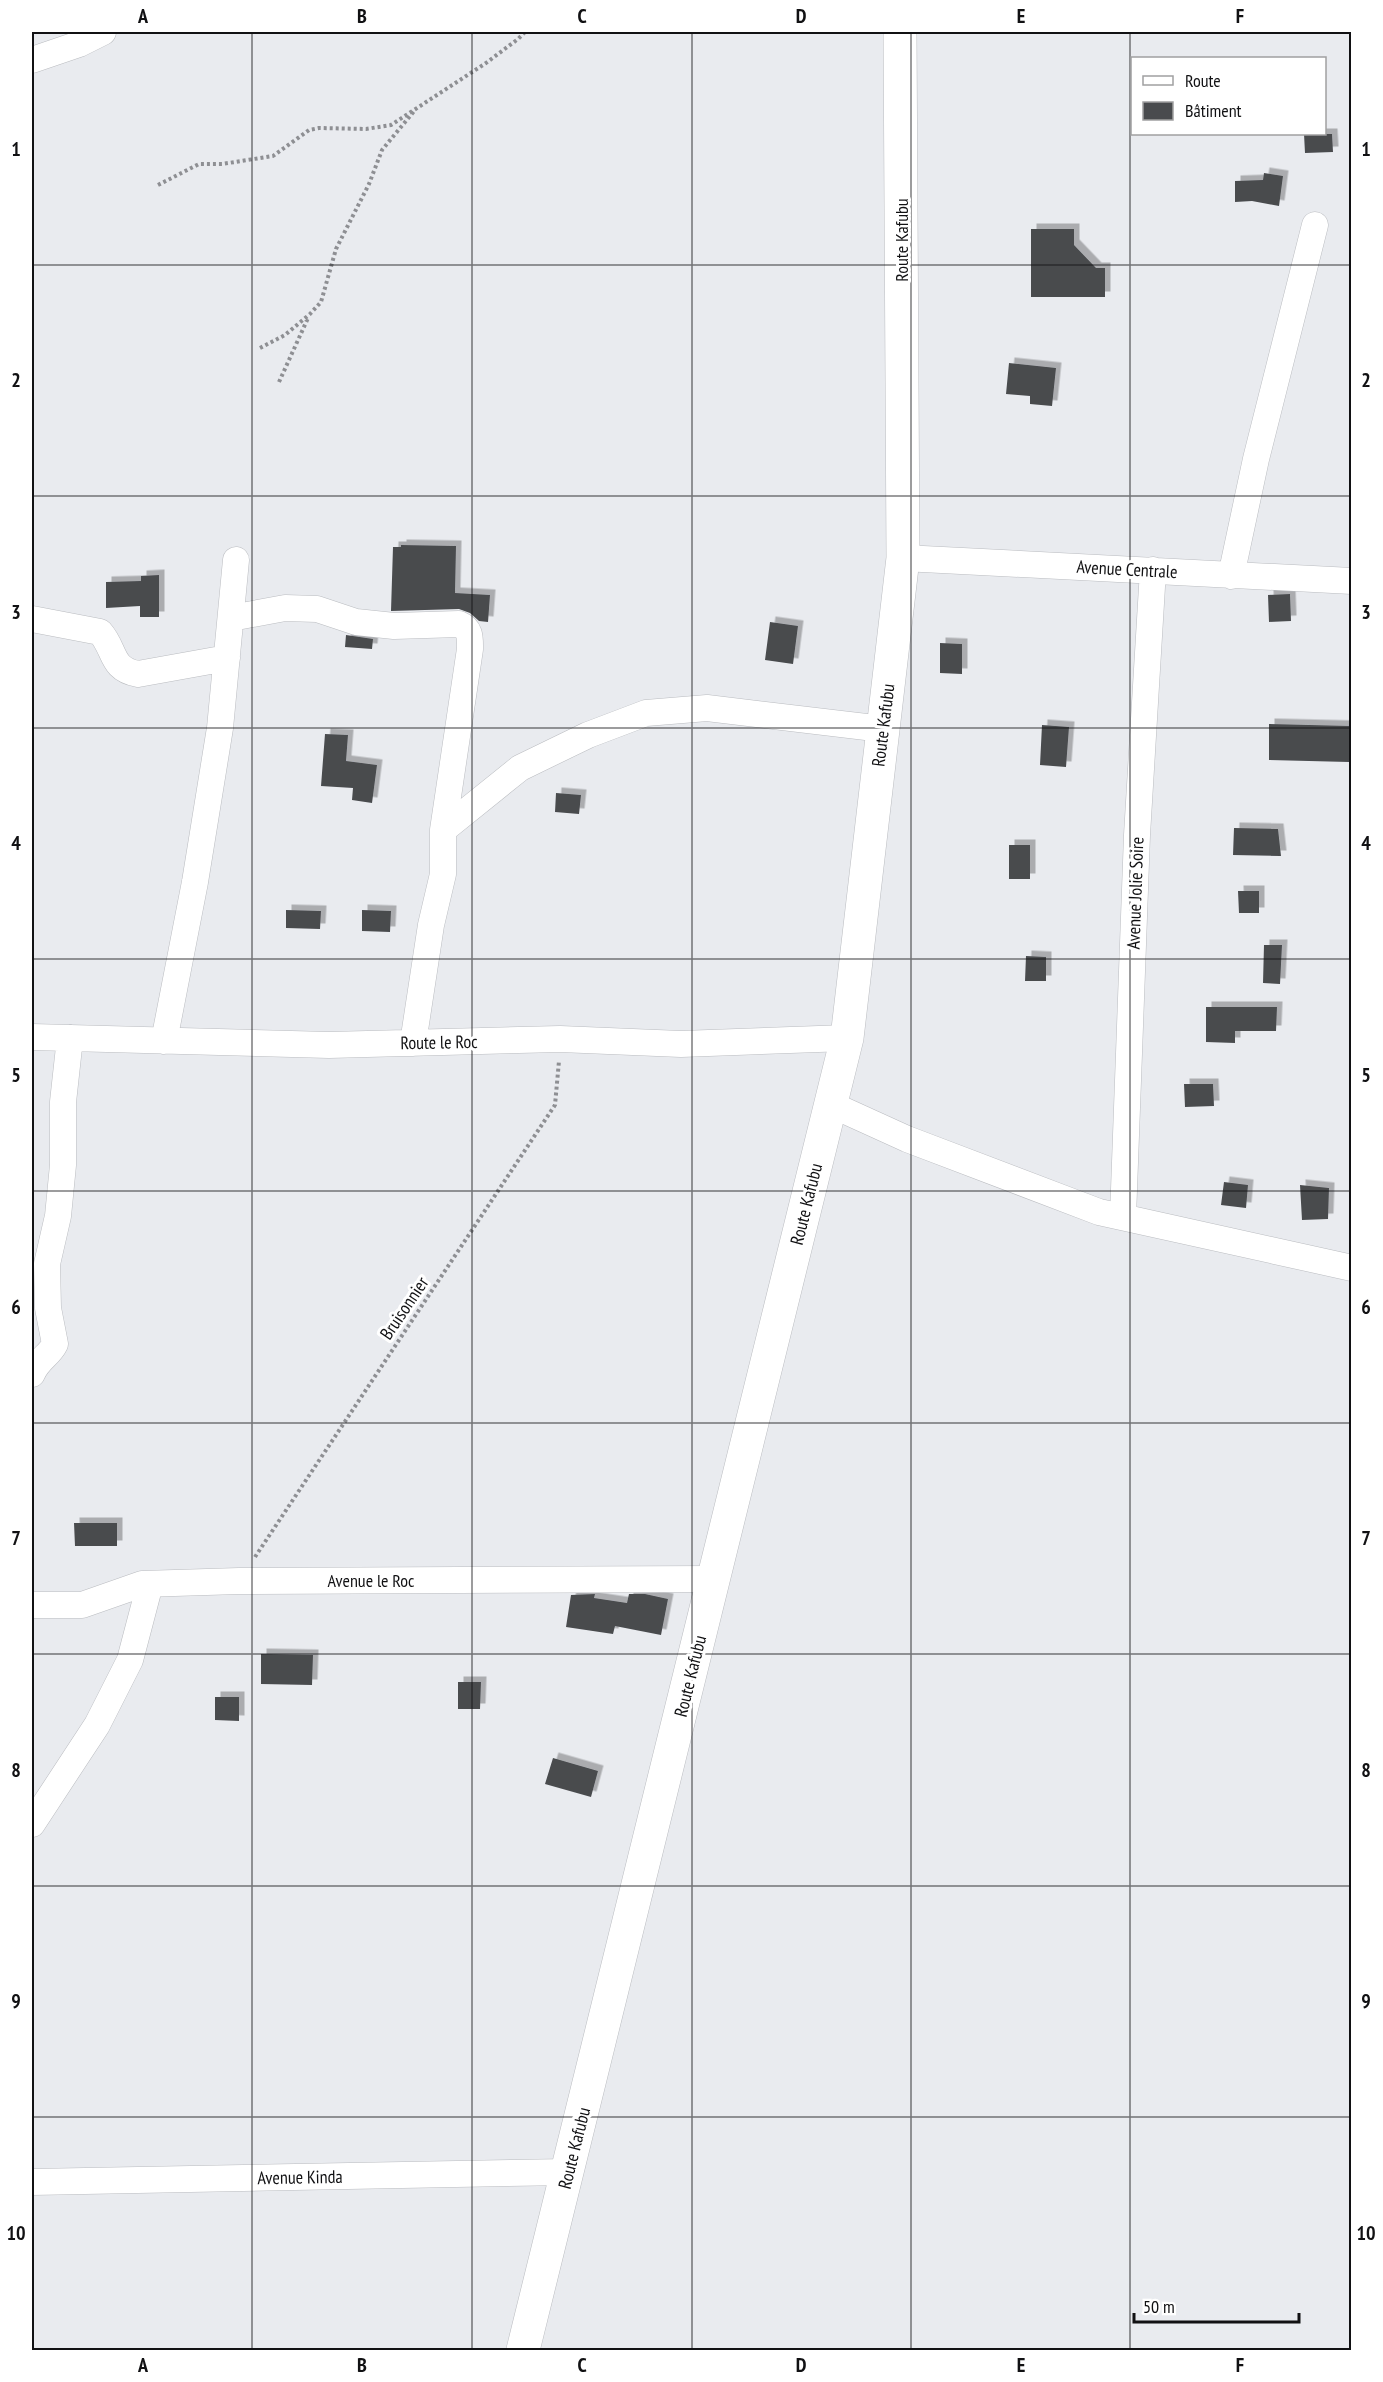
<svg xmlns="http://www.w3.org/2000/svg" width="1383" height="2382" font-family="'PT Sans Narrow',sans-serif">
  <style>
    .building { fill: #494b4e; filter: url(#shadow) }
    .lines { fill: none; stroke-linecap: round; stroke-linejoin: round }
    .minor-casing { stroke: #babcc0; stroke-width: 27 }
    .secondary-casing { stroke: #babcc0; stroke-width: 34 }
    .path { stroke: #8e8f93; stroke-width: 4; stroke-dasharray: 3 3; stroke-linecap: butt }
    .minor { stroke: #fff; stroke-width: 26 }
    .secondary { stroke: #fff; stroke-width: 33 }
    .grid { fill: none; stroke: #111113; stroke-width: 1.5; stroke-opacity: 0.55 }
    .labels { text-anchor: middle; dominant-baseline: central; stroke-width: 6; stroke-linejoin: round; paint-order: stroke }
    .street-label { font-size: 18px; fill: #111113; stroke: #fff }
    .neatline { fill: none; stroke: #111113; stroke-width: 2 }
    .grid-label { font-size: 20px; text-anchor: middle; font-weight: bold; fill: #111113 }
  </style>
  <defs>
    <filter id="shadow"><feDropShadow dx="5.5" dy="-5.5" stdDeviation="0" flood-color="#0004"/></filter>
  </defs>
  <rect width="100%" height="100%" fill="#e9ebef"/>
  <path class="building" d="M 1304,134 L 1332,134 L 1333,152 L 1305,153 Z
    M 1264,173 L 1283,176 L 1279,206 L 1252,201 L 1235,202 L 1235,181 L 1263,180 Z
    M 1031,229 L 1074,229 L 1074,245 L 1096,268 L 1105,268 L 1105,297 L 1031,297 Z
    M 1009,363 L 1056,368 L 1052,406 L 1030,404 L 1030,396 L 1006,394 Z
    M 401,545 L 456,546 L 455,593 L 490,595 L 488,622 L 479,621 L 470,613 L 459,609 L 391,611 L 393,547 L 401,547 Z
    M 159,575 L 159,617 L 140,617 L 140,606 L 106,608 L 106,582 L 141,581 L 141,576 Z
    M 1290,594 L 1291,621 L 1269,622 L 1268,595 Z
    M 770,622 L 798,626 L 793,664 L 765,660 Z
    M 346,635 L 373,639 L 372,649 L 345,647 Z
    M 940,643 L 962,644 L 962,674 L 940,673 Z
    M 1269,724 L 1350,726 L 1349,762 L 1269,760 Z
    M 1042,725 L 1069,727 L 1066,767 L 1040,765 Z
    M 325,734 L 348,735 L 346,761 L 377,765 L 372,803 L 352,800 L 353,788 L 321,786 Z
    M 556,793 L 581,795 L 579,814 L 555,812 Z
    M 1234,828 L 1278,829 L 1281,856 L 1233,855 Z
    M 1009,845 L 1030,845 L 1030,879 L 1009,879 Z
    M 1238,891 L 1259,891 L 1259,913 L 1239,913 Z
    M 286,910 L 321,911 L 320,929 L 286,928 Z
    M 362,910 L 391,911 L 390,932 L 362,931 Z
    M 1264,945 L 1282,945 L 1280,984 L 1263,983 Z
    M 1026,956 L 1046,957 L 1046,981 L 1025,981 Z
    M 1206,1007 L 1277,1007 L 1276,1031 L 1235,1031 L 1235,1043 L 1206,1042 Z
    M 1184,1084 L 1213,1084 L 1214,1106 L 1185,1107 Z
    M 1224,1182 L 1248,1185 L 1246,1208 L 1221,1205 Z
    M 1300,1185 L 1329,1188 L 1328,1219 L 1302,1220 Z
    M 74,1523 L 117,1523 L 117,1546 L 75,1546 Z
    M 595,1594 L 594,1598 L 627,1603 L 629,1594 L 645,1594 L 668,1599 L 661,1635 L 615,1626 L 613,1634 L 566,1627 L 571,1595 Z
    M 261,1654 L 313,1655 L 312,1685 L 261,1684 Z
    M 458,1682 L 481,1682 L 480,1709 L 458,1709 Z
    M 215,1697 L 239,1697 L 239,1721 L 215,1720 Z
    M 553,1758 L 598,1771 L 591,1797 L 545,1784 Z"/>
  <g class="lines">
    <g class="minor-casing">
      <path id="minor" d="M 32,60 L 79,44 L 103,32
        M 903,558 L 1352,581
        M 1231,576 L 1256,459 L 1315,225
        M 231,618 L 285,608 L 317,609 L 356,622 L 394,626 L 459,624 C 471,629 470,638 470,649 L 443,830
        M 32,619 L 100,632 C 116,650 110,669 138,674 L 227,658
        M 32,1037 L 329,1045 L 560,1039 L 681,1044 L 847,1038
        M 164,1041 L 195,882 L 220,728 L 236,560
        M 413,1043 L 431,925 L 443,874 L 443,830 L 520,768 L 588,735 L 646,713 L 707,708 L 883,729
        M 830,1104 L 907,1139 L 1099,1212 L 1352,1268
        M 1123,1217 L 1137,835 L 1153,570
        M 32,1374 C 38,1359 49,1356 55,1344 L 48,1308 L 47,1264 L 58,1216 L 63,1165 L 63,1102 L 70,1038
        M 32,1605 L 82,1605 L 142,1584 L 239,1581 L 714,1579
        M 32,1824 L 97,1725 L 130,1660 L 150,1584
        M 32,2182 L 568,2172"/>
    </g>
    <g class="secondary-casing">
      <path id="secondary" d="M 523,2350 L 847,1038 L 903,558 L 900,32"/>
    </g>
    <path class="path" d="M 158,185 L 199,164 L 222,164 L 273,156 L 309,130 L 319,128 L 366,129 L 391,125 L 486,63 L 518,39 L 525,32
      M 260,348 L 285,335 L 310,314 L 321,302 L 336,249 L 369,184 L 382,150 L 415,110
      M 279,382 L 308,318
      M 255,1557 L 555,1105 L 559,1061"/>
    <use href="#minor" class="minor"/>
    <use href="#secondary" class="secondary"/>
  </g>
  <path class="grid" d="M 252,32 L 252,2350M 472,32 L 472,2350M 692,32 L 692,2350M 911,32 L 911,2350M 1130,32 L 1130,2350M 32,265 L 1352,265M 32,496 L 1352,496M 32,728 L 1352,728M 32,959 L 1352,959M 32,1191 L 1352,1191M 32,1423 L 1352,1423M 32,1654 L 1352,1654M 32,1886 L 1352,1886M 32,2117 L 1352,2117"/>
  <g class="labels">
    <g class="street-label">
      <text transform="translate(901 240) rotate(-90)">Route Kafubu</text>
      <text transform="translate(1127 569) rotate(3)">Avenue Centrale</text>
      <text transform="translate(883 725) rotate(-83)">Route Kafubu</text>
      <text transform="translate(1135 893) rotate(-88)">Avenue Jolie Soire</text>
      <text transform="translate(439 1042) rotate(-1)">Route le Roc</text>
      <text transform="translate(806 1204) rotate(-76)">Route Kafubu</text>
      <text transform="translate(404 1308) rotate(-56)">Bruisonnier</text>
      <text x="371" y="1580">Avenue le Roc</text>
      <text transform="translate(690 1676) rotate(-76)">Route Kafubu</text>
      <text transform="translate(574 2148) rotate(-76)">Route Kafubu</text>
      <text transform="translate(300 2177) rotate(-1)">Avenue Kinda</text>
    </g>
  </g>
  <rect width="1383" height="2382" fill="none" stroke="#ffffff" stroke-width="66"/>
  <rect x="1131" y="57" width="195" height="78" fill="#ffffff" stroke="#a0a0a1" stroke-width="1.5"/>
  <rect x="1143" y="76" width="30" height="9" fill="#ffffff" stroke="#a0a0a1" stroke-width="1.5"/>
  <text x="1185" y="87" font-size="18" fill="#111113">Route</text>
  <rect x="1143" y="102" width="30" height="18" fill="#494b4e" stroke="#a0a0a1" stroke-width="1.5"/>
  <text x="1185" y="117" font-size="18" fill="#111113">Bâtiment</text>
  <path d="M1134 2313v9h165v-9" fill="none" stroke="#111113" stroke-width="3"/>
  <text x="1143" y="2313" font-size="18" fill="#111113" stroke="#ffffff" stroke-width="4.5" paint-order="stroke">50 m</text>
  <rect x="33" y="33" width="1317" height="2316" class="neatline"/>
  <g class="grid-label">
    <text x="143" y="23">A</text>
    <text x="362" y="23">B</text>
    <text x="582" y="23">C</text>
    <text x="801" y="23">D</text>
    <text x="1021" y="23">E</text>
    <text x="1240" y="23">F</text>
    <text x="16" y="156">1</text>
    <text x="1366" y="156">1</text>
    <text x="16" y="387">2</text>
    <text x="1366" y="387">2</text>
    <text x="16" y="619">3</text>
    <text x="1366" y="619">3</text>
    <text x="16" y="850">4</text>
    <text x="1366" y="850">4</text>
    <text x="16" y="1082">5</text>
    <text x="1366" y="1082">5</text>
    <text x="16" y="1314">6</text>
    <text x="1366" y="1314">6</text>
    <text x="16" y="1545">7</text>
    <text x="1366" y="1545">7</text>
    <text x="16" y="1777">8</text>
    <text x="1366" y="1777">8</text>
    <text x="16" y="2008">9</text>
    <text x="1366" y="2008">9</text>
    <text x="16" y="2240">10</text>
    <text x="1366" y="2240">10</text>
    <text x="143" y="2372">A</text>
    <text x="362" y="2372">B</text>
    <text x="582" y="2372">C</text>
    <text x="801" y="2372">D</text>
    <text x="1021" y="2372">E</text>
    <text x="1240" y="2372">F</text>
  </g>
</svg>
